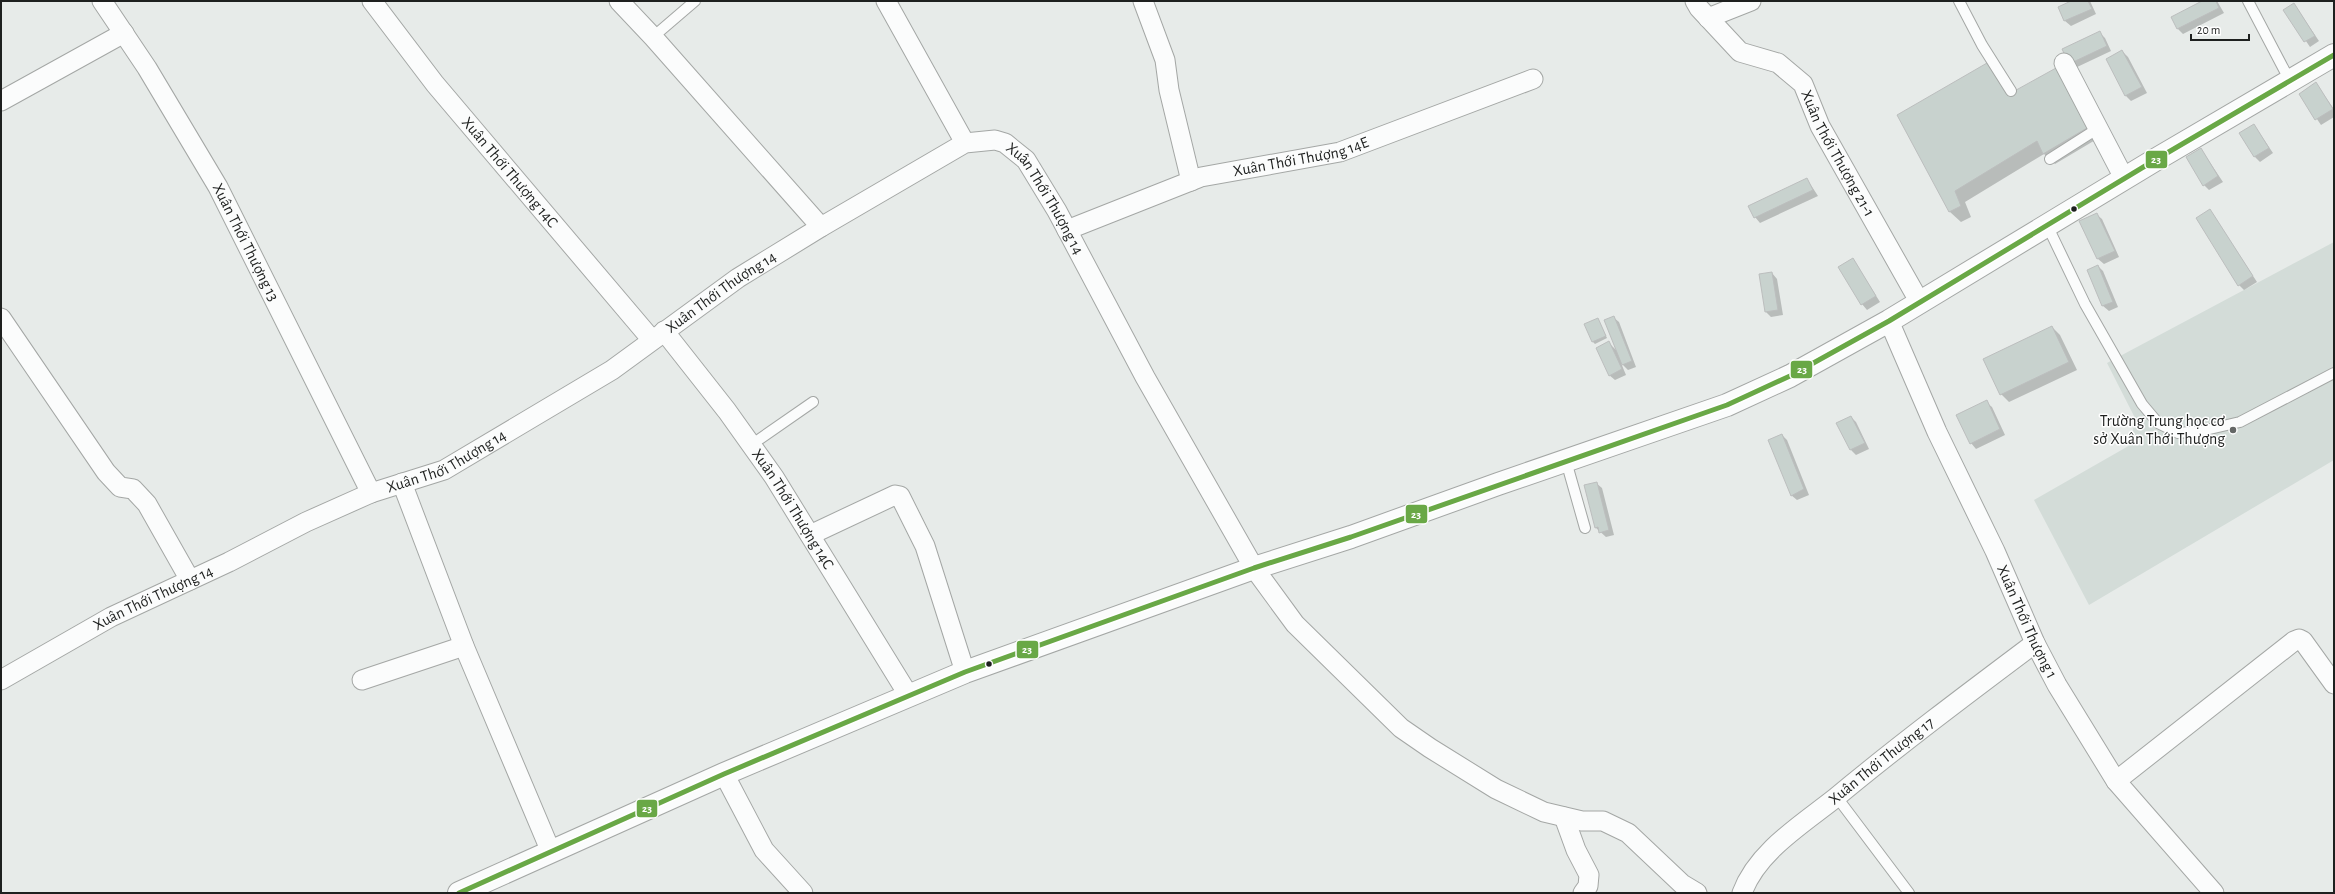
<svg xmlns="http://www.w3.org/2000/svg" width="2335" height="894" font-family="'Alegreya Sans',sans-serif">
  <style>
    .built { fill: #d3dcd8 }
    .shadow { fill: #0003 }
    .building { fill: #c8d2ce; stroke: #bcbebe }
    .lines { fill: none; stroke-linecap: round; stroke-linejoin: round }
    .lane-casing { stroke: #a4a7a5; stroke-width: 12 }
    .street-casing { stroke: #a4a7a5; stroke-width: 21 }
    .secondary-casing { stroke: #a4a7a5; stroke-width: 24 }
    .lane { stroke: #fbfcfc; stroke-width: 10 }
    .street { stroke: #fbfcfc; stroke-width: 19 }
    .secondary { stroke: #fbfcfc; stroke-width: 22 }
    .bus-1-casing { stroke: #fff; stroke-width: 8 }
    .bus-1 { stroke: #69a846; stroke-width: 5 }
    .bus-dot { fill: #1e201f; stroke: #fff; stroke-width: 1.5 }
    .poi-dot { fill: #646766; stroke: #fff; stroke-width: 1.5 }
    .labels { text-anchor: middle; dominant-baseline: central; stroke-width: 3; stroke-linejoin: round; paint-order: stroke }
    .street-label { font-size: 16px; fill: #1e201f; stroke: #fff }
    .poi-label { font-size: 16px; fill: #1e201f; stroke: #fff; text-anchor: end }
    .line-badge { stroke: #fff; stroke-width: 1.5 }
    .badge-label { font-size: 11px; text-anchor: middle; font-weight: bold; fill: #fff }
  </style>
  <rect width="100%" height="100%" fill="#e7ebe9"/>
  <path class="built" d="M 2334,242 L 2334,460 L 2089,605 L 2034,500 L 2132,444 L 2134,416 L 2107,363 Z"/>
  <path class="shadow" d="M 2074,1 L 2090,1 L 2096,14 L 2071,26 L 2065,21 L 2059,8 Z
    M 2204,1 L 2217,1 L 2224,13 L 2183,34 L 2177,28 Z
    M 2294,4 L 2319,41 L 2310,47 L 2285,10 Z
    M 2099,32 L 2105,38 L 2111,51 L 2075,68 L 2070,63 Z
    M 2122,51 L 2128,57 L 2147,93 L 2131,101 L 2126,96 L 2107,59 Z
    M 1987,64 L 1998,75 L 2011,94 L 2056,69 L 2097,139 L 2055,164 L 2044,154 L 1965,202 L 1971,217 L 1961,222 L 1950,212 L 1898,116 Z
    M 2316,84 L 2334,109 L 2334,117 L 2321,125 L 2300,94 Z
    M 2254,125 L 2273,153 L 2260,162 L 2255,157 Z
    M 2201,149 L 2223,182 L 2209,190 L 2204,185 Z
    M 1807,179 L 1818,196 L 1760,223 L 1755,217 Z
    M 2210,210 L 2257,282 L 2244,290 L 2239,285 Z
    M 2096,214 L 2102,219 L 2119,257 L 2104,264 L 2098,259 L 2081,222 Z
    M 1853,259 L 1880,302 L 1867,310 L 1862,304 Z
    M 2098,266 L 2103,271 L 2118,307 L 2109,311 L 2103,306 L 2088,270 Z
    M 1772,273 L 1777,279 L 1783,315 L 1771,317 L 1766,312 Z
    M 1613,317 L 1619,322 L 1636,367 L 1628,370 L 1621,363 L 1626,375 L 1615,380 L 1609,375 L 1609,343 L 1617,351 Z
    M 1598,319 L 1607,338 L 1595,344 L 1592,341 Z
    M 2052,327 L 2060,335 L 2077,370 L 2009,402 L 2001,394 Z
    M 1986,402 L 1992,407 L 2005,435 L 1976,449 L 1971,443 Z
    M 1851,417 L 1856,422 L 1869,449 L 1856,455 L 1851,450 L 1838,423 Z
    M 1782,435 L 1787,440 L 1809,495 L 1797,500 L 1791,495 Z
    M 1596,483 L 1602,488 L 1614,535 L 1606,537 L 1596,528 L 1585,486 Z"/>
  <path class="building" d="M 2071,1 L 2088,1 L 2092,9 L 2064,21 L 2058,7 Z
    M 2202,1 L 2216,1 L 2219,8 L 2177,29 L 2171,17 Z
    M 2294,3 L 2315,36 L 2304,42 L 2283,10 Z
    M 2100,31 L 2107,46 L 2069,64 L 2062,49 Z
    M 2122,50 L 2142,87 L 2125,96 L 2106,59 Z
    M 1987,63 L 2009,94 L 2056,68 L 2087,128 L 2043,154 L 2037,141 L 1955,191 L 1961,206 L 1949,212 L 1897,115 Z
    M 2316,82 L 2333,109 L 2315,120 L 2299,94 Z
    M 2254,124 L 2269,148 L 2254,157 L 2239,133 Z
    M 2201,148 L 2218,176 L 2203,186 L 2186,157 Z
    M 1807,178 L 1813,190 L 1754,218 L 1748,206 Z
    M 2210,209 L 2253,276 L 2238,286 L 2196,218 Z
    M 2097,213 L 2115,251 L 2097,259 L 2079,221 Z
    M 1853,258 L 1876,296 L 1861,305 L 1838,267 Z
    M 2098,265 L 2113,302 L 2102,306 L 2087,270 Z
    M 1772,272 L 1778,310 L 1765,312 L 1759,274 Z
    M 1614,316 L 1632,361 L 1622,365 L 1604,320 Z
    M 1598,318 L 1606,336 L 1592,342 L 1584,324 Z
    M 2052,326 L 2069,362 L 2000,395 L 1983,359 Z
    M 1609,341 L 1622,369 L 1609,376 L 1596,348 Z
    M 1987,400 L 2000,429 L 1970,444 L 1956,415 Z
    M 1851,416 L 1865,443 L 1850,450 L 1836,423 Z
    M 1782,434 L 1804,489 L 1791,496 L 1768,440 Z
    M 1597,482 L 1609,530 L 1599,533 L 1598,527 L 1595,528 L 1584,485 Z"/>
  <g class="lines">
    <g class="lane-casing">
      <path id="lane" d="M 1959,1 L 1982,45 L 2011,91
        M 2248,1 L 2290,81
        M 653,37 L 695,1
        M 2050,159 L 2097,129
        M 2047,225 L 2085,304 L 2142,404 L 2158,423 L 2178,433 L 2201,431 L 2240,422 L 2334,373
        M 751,445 L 813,402
        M 1566,461 L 1585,528
        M 1836,796 L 1909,893"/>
    </g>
    <g class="street-casing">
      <g id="street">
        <path id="s1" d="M 102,1 L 147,68 L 218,187 L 371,493"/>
        <path id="s2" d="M 372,1 L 435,84 L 652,340"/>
        <path d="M 619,1 L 653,37 L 821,227"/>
        <path d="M 886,1 L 965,143"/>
        <path d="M 1143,1 L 1165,60 L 1169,90 L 1191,181"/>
        <path id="s3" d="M 1695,1 L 1699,8 L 1740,52 L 1778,63 L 1803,84 L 1820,126 L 1919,301"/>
        <path d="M 1708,18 L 1751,1"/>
        <path d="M 2064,63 L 2124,178"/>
        <path d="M 1,101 L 124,33"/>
        <path id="s4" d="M 1067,230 L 1201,177 L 1340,152 L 1533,79"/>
        <path d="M 1,318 L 106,472 L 120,487 L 133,489 L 147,504 L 190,580"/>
        <path id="s5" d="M 1889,321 L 1937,432 L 1995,551 L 2035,643 L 2057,685 L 2116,781 L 2214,893"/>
        <path id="s6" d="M 664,331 L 727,411 L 774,477 L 909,696"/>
        <path d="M 402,483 L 464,646 L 551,852"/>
        <path d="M 810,535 L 895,495 L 900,496 L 925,546 L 965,672"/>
        <path id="s7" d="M 1,680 L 111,617 L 229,562 L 306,522 L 371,493 L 444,470 L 612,370 L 738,278 L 821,227 L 965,143 L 995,140 L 1005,143 L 1026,160 L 1057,211 L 1145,377 L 1254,568 L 1295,624 L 1401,728 L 1430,748 L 1496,789 L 1544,812 L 1582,821 L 1603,821 L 1628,833 L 1682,884 L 1697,893"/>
        <path d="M 362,680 L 464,646"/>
        <path d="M 724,774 L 764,850 L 803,893"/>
        <path d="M 2116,781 L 2294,641 L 2299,639 L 2303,641 L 2334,684"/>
        <path d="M 1564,817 L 1576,850 L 1589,875 L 1588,886 L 1583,893"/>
        <path id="s8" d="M 1742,893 C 1757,852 1801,825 1834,799 C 1899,745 1967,694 2035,643"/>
      </g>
    </g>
    <g class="secondary-casing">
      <path id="secondary" d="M 459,893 L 724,774 L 965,672 L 1254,568 L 1351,537 L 1498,484 L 1727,405 L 1790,376 L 1889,321 L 2155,160 L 2334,55"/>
    </g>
    <use href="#lane" class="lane"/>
    <use href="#street" class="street"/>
    <use href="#secondary" class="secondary"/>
    <g class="bus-1-casing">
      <path id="bus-1" d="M 459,893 L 724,774 L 965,672 L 1254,568 L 1351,537 L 1727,405 L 1790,376 L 1889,321 L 2155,160 L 2334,55"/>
    </g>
    <use href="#bus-1" class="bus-1"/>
  </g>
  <g class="bus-dot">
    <circle cx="2074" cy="209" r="3.5"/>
    <circle cx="989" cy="664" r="3.5"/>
  </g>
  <circle class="poi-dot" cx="2233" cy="430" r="4"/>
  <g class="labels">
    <g class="street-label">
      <text stroke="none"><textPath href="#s3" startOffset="218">Xuân Thới Thượng 21-1</textPath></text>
      <text stroke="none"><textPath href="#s4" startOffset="246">Xuân Thới Thượng 14E</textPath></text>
      <text stroke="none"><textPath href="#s2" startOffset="220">Xuân Thới Thượng 14C</textPath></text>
      <text stroke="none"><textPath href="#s7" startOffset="1217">Xuân Thới Thượng 14</textPath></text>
      <text stroke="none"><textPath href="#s1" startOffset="281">Xuân Thới Thượng 13</textPath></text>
      <text stroke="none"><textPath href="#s7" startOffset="821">Xuân Thới Thượng 14</textPath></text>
      <text stroke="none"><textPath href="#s7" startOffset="497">Xuân Thới Thượng 14</textPath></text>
      <text stroke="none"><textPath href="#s6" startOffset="220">Xuân Thới Thượng 14C</textPath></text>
      <text stroke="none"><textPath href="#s7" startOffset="173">Xuân Thới Thượng 14</textPath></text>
      <text stroke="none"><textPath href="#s5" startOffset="331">Xuân Thới Thượng 1</textPath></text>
      <text stroke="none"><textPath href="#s8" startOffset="194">Xuân Thới Thượng 17</textPath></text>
    </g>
    <g class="poi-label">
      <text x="2225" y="421">Trường Trung học cơ<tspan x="2225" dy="18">sở Xuân Thới Thượng</tspan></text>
    </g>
  </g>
  <g class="line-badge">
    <rect x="2145" y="150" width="23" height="19" rx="4" fill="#69a846"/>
    <rect x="1790" y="360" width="23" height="19" rx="4" fill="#69a846"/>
    <rect x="1405" y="504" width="23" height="20" rx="4" fill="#69a846"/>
    <rect x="1016" y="640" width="23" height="19" rx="4" fill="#69a846"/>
    <rect x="636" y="799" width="22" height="19" rx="4" fill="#69a846"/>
  </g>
  <g class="badge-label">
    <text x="2156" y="163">23</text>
    <text x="1802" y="373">23</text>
    <text x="1416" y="518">23</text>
    <text x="1027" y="653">23</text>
    <text x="647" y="812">23</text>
  </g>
  <rect width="2335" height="894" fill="none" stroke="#1e201f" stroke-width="4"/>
  <path d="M2191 34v6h58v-6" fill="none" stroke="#1e201f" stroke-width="2"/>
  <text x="2197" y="34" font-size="12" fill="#1e201f" stroke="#ffffff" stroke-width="3" paint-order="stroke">20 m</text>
</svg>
